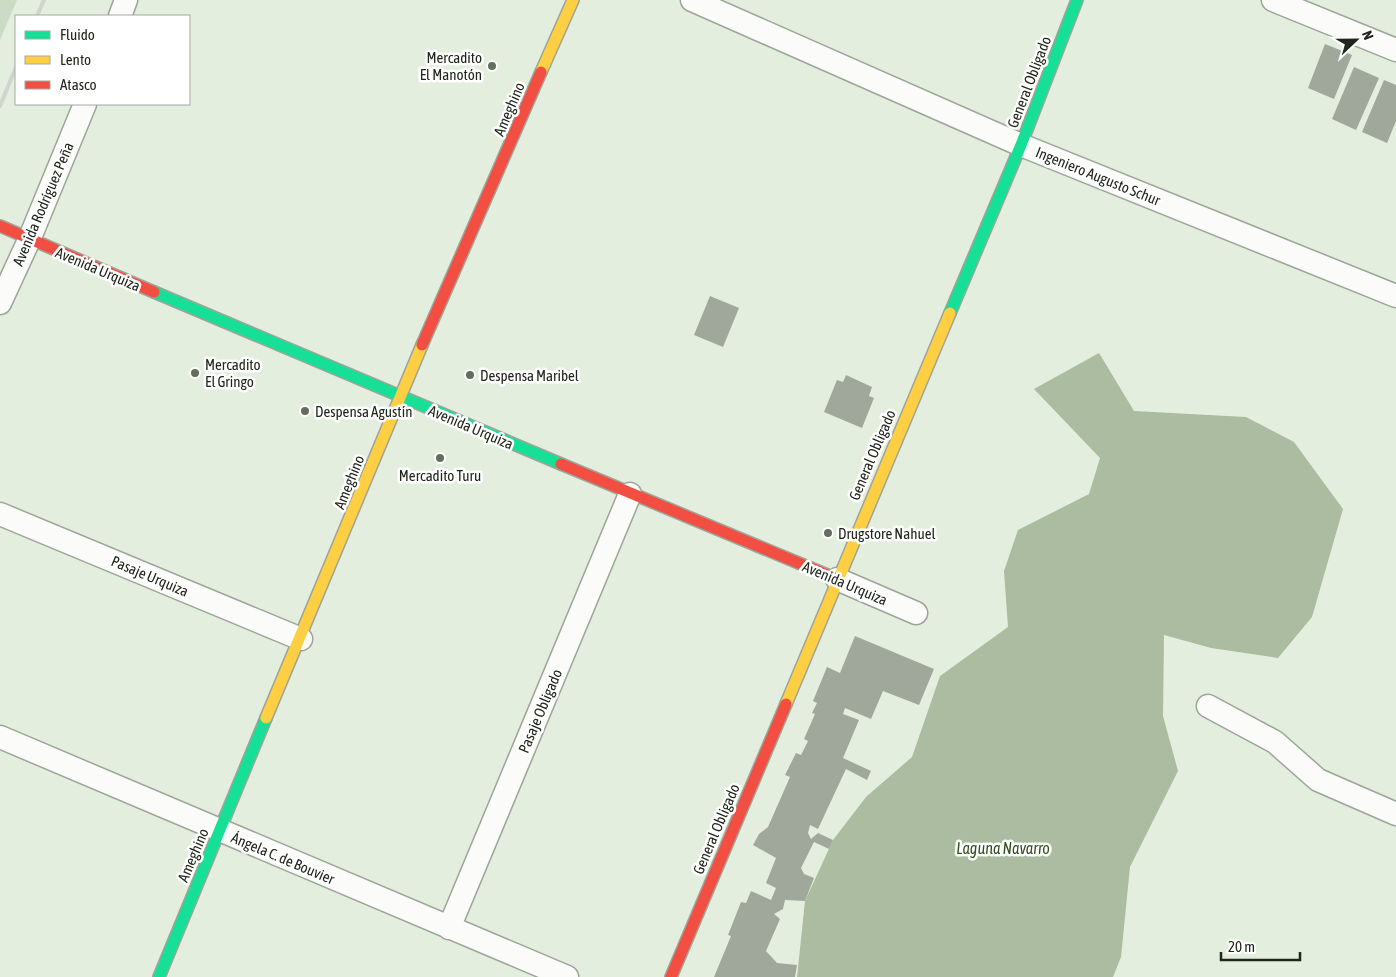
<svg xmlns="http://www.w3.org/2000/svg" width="1396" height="977" font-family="'Asap Condensed',sans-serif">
<rect width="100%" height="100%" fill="#e4eede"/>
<path fill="#ccdbc4" d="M 0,0 L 17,0 L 0,40 Z"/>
<path fill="#abbca0" d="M 1099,353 L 1134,411 L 1246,417 L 1294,442 L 1343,509 L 1312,617 L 1278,658 L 1211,648 L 1164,635 L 1163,716 L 1178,771 L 1130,867 L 1121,957 L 1113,977 L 797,977 L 805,901 L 833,840 L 866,797 L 912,757 L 940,676 L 1008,627 L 1004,571 L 1018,530 L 1089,494 L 1100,458 L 1034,389 Z"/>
<path fill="#9fa89a" d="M 1325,44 L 1352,55 L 1334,99 L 1308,88 Z
M 1354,67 L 1379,78 L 1356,130 L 1332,119 Z
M 1384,80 L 1396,85 L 1396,121 L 1387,143 L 1362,132 Z
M 710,296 L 739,308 L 723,347 L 694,335 Z
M 846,375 L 872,387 L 869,396 L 874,398 L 862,428 L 824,412 L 837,380 L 843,382 Z
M 855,636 L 934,669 L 919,705 L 883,691 L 871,719 L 845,708 L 843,714 L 859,720 L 843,758 L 871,771 L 867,780 L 846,769 L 818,829 L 810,825 L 808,833 L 811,839 L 818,833 L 833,840 L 829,849 L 814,842 L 801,868 L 804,874 L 814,878 L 805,901 L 785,900 L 783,909 L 774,914 L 780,919 L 766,951 L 777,963 L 797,965 L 795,977 L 714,977 L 731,936 L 728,935 L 741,902 L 746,903 L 751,891 L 771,900 L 776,888 L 766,883 L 776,858 L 753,845 L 759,834 L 768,827 L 790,777 L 785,775 L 796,753 L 801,755 L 808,741 L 804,739 L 815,714 L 812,713 L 817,703 L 813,701 L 827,667 L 840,673 Z"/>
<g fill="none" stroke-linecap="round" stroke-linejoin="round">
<defs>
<path id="street" d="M 692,0 L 1021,145 L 1396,296
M 1273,0 L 1396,50
M 120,16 L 126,0
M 0,303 L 29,240 L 85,104
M 0,514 L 301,639
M 837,579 L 916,613
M 1208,706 L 1275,742 L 1318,780 L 1396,814
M 0,737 L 567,977
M 449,928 L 630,494"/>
<path id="fast" d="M 154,292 L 561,464
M 950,313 L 1021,145 L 1077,0
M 159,977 L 266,718"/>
<path id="slow" d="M 541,72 L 573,0
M 786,704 L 950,313
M 266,718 L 422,345"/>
<path id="jam" d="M 0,226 L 154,292
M 422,345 L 541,72
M 561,464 L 837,579
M 671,977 L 786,704"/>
</defs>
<use href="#street" stroke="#9da499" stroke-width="25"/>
<use href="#fast" stroke="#9da499" stroke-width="14"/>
<use href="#slow" stroke="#9da499" stroke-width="14"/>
<use href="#jam" stroke="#9da499" stroke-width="14"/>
<use href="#street" stroke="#fbfcfa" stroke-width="22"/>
<use href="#fast" stroke="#16e098" stroke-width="11"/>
<use href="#slow" stroke="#ffcf43" stroke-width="11"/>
<use href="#jam" stroke="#f24e42" stroke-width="11"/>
<path stroke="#d0d4cf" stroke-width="4" d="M 37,16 L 44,0
M 0,106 L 16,67"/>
</g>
<g fill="#656c60" stroke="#fff" stroke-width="2">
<circle cx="492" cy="66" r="5"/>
<circle cx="195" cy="373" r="5"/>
<circle cx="470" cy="375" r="5"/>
<circle cx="305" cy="411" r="5"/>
<circle cx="440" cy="458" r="5"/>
<circle cx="828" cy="533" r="5"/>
</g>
<g text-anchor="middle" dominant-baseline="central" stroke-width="5" stroke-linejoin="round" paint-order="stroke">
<g font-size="15" fill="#20261c" stroke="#fff" text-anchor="start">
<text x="482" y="57" text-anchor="end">Mercadito<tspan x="482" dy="17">El Manotón</tspan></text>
<text x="205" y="364">Mercadito<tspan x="205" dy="17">El Gringo</tspan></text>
<text x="480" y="375">Despensa Maribel</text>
<text x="315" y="411">Despensa Agustín</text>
<text x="440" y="475" text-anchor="middle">Mercadito Turu</text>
<text x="838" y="533">Drugstore Nahuel</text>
</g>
<g font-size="15" fill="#20261c" stroke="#fff">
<text transform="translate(1029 82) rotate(-69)">General Obligado</text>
<text transform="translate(509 109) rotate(-67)">Ameghino</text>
<text transform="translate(1098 176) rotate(22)">Ingeniero Augusto Schur</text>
<text transform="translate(43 204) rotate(-67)">Avenida Rodríguez Peña</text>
<text transform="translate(98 269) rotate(23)">Avenida Urquiza</text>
<text transform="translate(471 427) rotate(23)">Avenida Urquiza</text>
<text transform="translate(872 455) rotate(-67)">General Obligado</text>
<text transform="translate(349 482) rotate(-68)">Ameghino</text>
<text transform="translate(150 576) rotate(23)">Pasaje Urquiza</text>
<text transform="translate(845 583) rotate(23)">Avenida Urquiza</text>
<text transform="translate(540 711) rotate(-67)">Pasaje Obligado</text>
<text transform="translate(716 829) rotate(-67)">General Obligado</text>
<text transform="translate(193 855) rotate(-67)">Ameghino</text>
<text transform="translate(283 858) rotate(23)">Ángela C. de Bouvier</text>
</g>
<g font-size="16" font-style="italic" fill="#334e1d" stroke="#fff">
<text x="1003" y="848">Laguna Navarro</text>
</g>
</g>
<rect x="15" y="15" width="175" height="90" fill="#ffffff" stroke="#a6a8a4"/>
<rect x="25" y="31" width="25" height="8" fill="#16e098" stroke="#a6a8a4"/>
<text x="60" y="40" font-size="15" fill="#20261c">Fluido</text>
<rect x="25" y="56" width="25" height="8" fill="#ffcf43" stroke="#a6a8a4"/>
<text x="60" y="65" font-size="15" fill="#20261c">Lento</text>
<rect x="25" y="81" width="25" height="8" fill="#f24e42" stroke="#a6a8a4"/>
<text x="60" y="90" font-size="15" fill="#20261c">Atasco</text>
<g transform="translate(1356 40) rotate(68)" stroke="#ffffff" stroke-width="4" paint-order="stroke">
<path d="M0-4L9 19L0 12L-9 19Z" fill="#20261c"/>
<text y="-8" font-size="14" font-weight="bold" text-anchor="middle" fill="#20261c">N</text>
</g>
<path d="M1221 952v8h79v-8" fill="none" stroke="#20261c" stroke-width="2.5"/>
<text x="1228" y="952" font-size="15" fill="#20261c" stroke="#ffffff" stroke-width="4" paint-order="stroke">20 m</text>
</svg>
